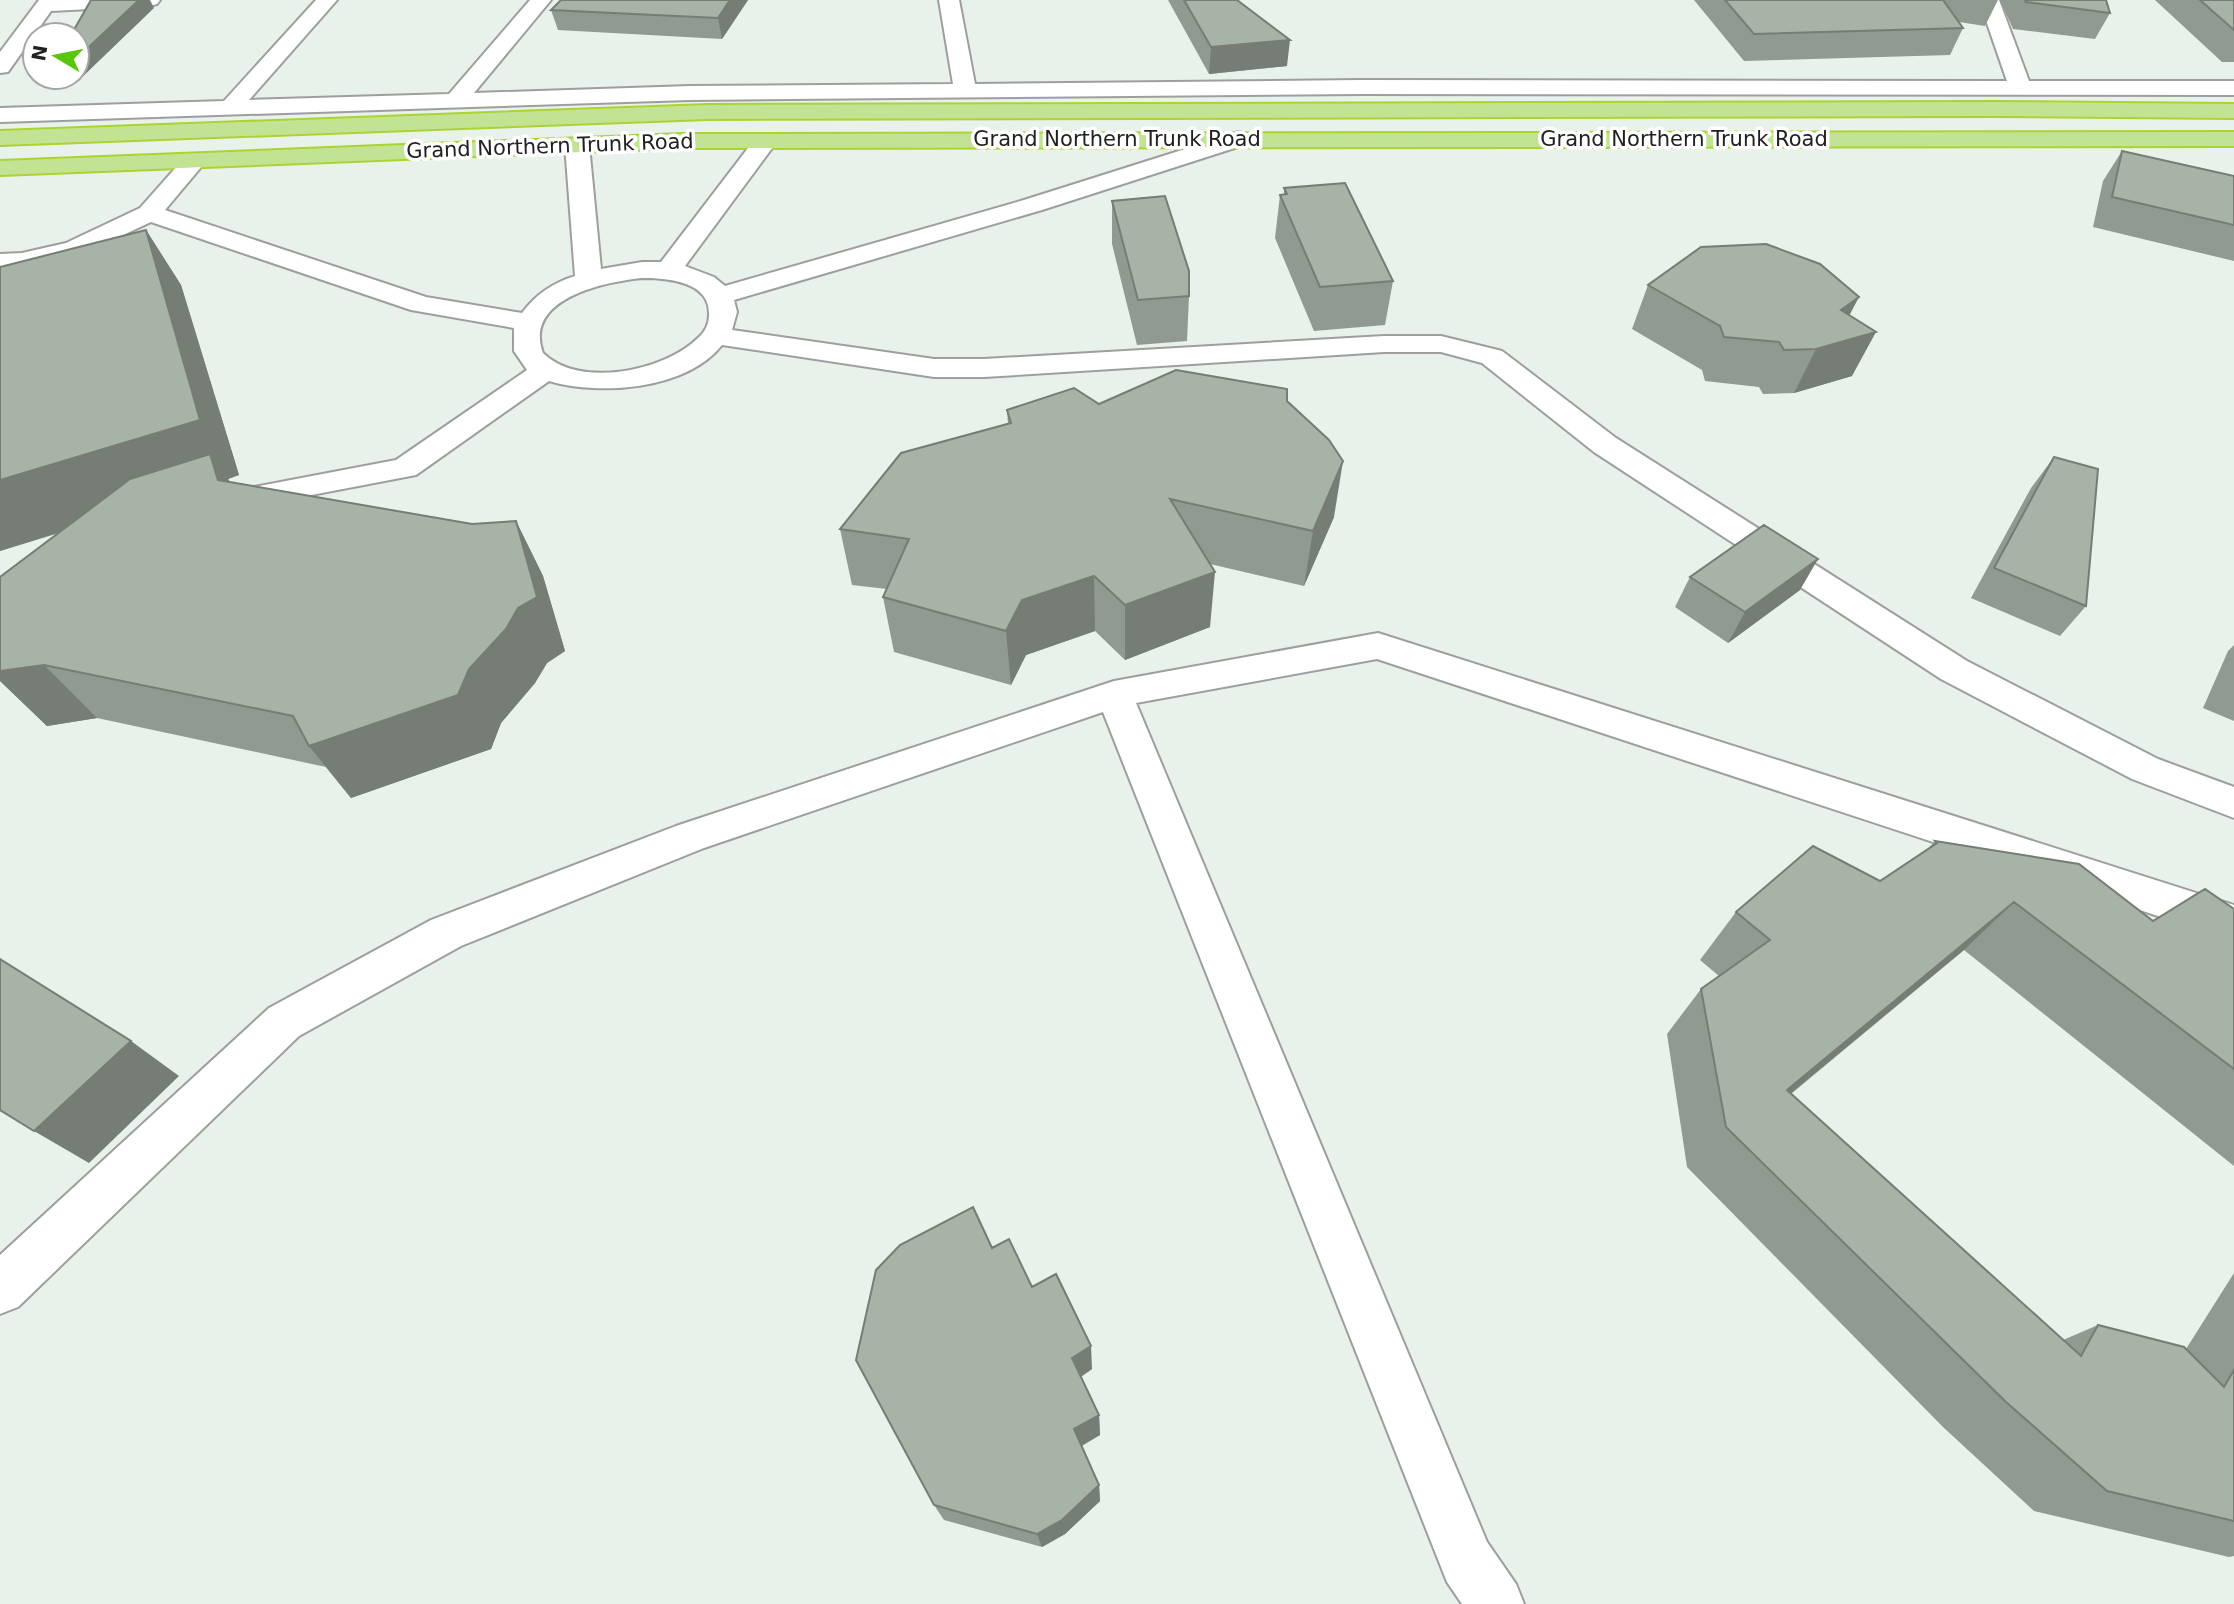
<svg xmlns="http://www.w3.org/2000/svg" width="2234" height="1604" font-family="'DejaVu Sans',sans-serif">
<rect width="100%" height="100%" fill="#e8f1ea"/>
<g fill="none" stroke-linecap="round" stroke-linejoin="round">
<defs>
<path id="minor" d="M 39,0 L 160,0 L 157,4 L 150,6 L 51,11 L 8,72 L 0,73 L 0,52 Z
M 316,0 L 337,0 L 249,100 L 449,94 L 530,0 L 551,0 L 474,93 L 690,86 L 953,84 L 939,0 L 959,0 L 975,84 L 1361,80 L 2007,81 L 1979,0 L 1999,0 L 2029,81 L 2234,81 L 2234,95 L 1361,94 L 690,100 L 0,122 L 0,108 L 224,101 Z
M 1239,132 L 1247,134 L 1251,139 L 1247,144 L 1042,210 L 734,300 L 737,312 L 732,330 L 934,359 L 984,359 L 1384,336 L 1441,336 L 1502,351 L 1616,438 L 1967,661 L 2158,759 L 2234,787 L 2234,818 L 2132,779 L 1941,679 L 1594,452 L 1482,363 L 1441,352 L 1384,352 L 984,377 L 934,377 L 722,345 C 686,390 600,396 549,381 L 416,475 L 228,511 L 217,508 L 212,501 L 217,494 L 396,460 L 527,370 L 514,351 L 514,328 L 411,310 L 151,222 C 100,246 57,267 0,270 L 0,254 L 22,253 L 66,243 L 140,208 L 187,155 L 203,155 L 207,160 L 165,210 L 426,297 L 522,313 C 536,294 553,283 575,276 L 565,145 L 569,140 L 585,140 L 589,145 L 601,269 L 642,262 L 661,262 L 758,135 L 774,135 L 778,140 L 685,266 L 714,277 L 725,286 L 1024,200 ZM 642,278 C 666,278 711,281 709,315 C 709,324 705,332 698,338 C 665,371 579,389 543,353 C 523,298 605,282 642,278 Z
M 1378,633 L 2234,905 L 2234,941 L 1377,659 L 1136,703 L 1487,1542 L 1516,1584 L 1524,1604 L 1462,1604 L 1447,1582 L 1103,712 L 704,848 L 461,946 L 299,1036 L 18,1307 L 0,1314 L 0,1255 L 269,1008 L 431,920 L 676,826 L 1114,681 Z"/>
<path id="highway" d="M 1994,102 L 2234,104 L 2234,118 L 1994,116 L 708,119 L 0,145 L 0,131 L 708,105 Z
M 2234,132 L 2234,146 L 683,148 L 0,175 L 0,161 L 683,134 Z"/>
</defs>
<use href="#minor" stroke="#9e9e9e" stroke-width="4"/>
<use href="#highway" stroke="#abd331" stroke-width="4"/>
<use href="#minor" fill="#fff" fill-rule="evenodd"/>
<use href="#highway" fill="#c3e394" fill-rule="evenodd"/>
</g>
<path fill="#909a90" d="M 748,0 L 722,39 L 558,30 L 551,10 Z
M 1168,0 L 1237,0 L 1287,66 L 1209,74 Z
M 1694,0 L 1998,0 L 1985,26 L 1959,22 L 1963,28 L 1950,55 L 1744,61 Z
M 2000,0 L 2106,0 L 2110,13 L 2095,39 L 2013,29 Z
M 2155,0 L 2234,0 L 2234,62 L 2222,62 Z
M 2122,151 L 2234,176 L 2234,261 L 2093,227 L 2103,181 Z
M 1284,188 L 1393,281 L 1385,325 L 1314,331 L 1275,238 L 1280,195 L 1284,195 Z
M 1112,201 L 1189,296 L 1187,341 L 1137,345 L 1112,244 Z
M 146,230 L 181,285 L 239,475 L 228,479 L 230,483 L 472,524 L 516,521 L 543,576 L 565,651 L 547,663 L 535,683 L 501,723 L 491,749 L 351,798 L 326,767 L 97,718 L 47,726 L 0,681 L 0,577 L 59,533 L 0,551 L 0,267 Z
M 1648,285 L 1849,315 L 1852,376 L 1794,393 L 1763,394 L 1759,387 L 1705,381 L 1702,370 L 1632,329 Z
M 1287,401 L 1334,517 L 1304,586 L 1210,564 L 1210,627 L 1125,660 L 1095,631 L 1026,655 L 1011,685 L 894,652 L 883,597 L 887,589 L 852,585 L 840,529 L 1008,424 L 1007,410 L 1099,404 Z
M 2054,457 L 2086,606 L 2060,636 L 1971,598 L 2031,488 Z
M 1690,577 L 1800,590 L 1728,643 L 1675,607 Z
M 2234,645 L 2234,721 L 2203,708 L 2228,651 Z
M 1935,841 L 2153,921 L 2234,909 L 2234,1166 L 1964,950 L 1791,1094 L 2063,1340 L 2098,1325 L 2186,1349 L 2234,1273 L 2234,1556 L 2229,1557 L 2034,1511 L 1943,1427 L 1687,1167 L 1667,1034 L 1701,989 L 1719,976 L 1700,960 L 1736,912 L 1880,881 L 1926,851 Z
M 1032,1287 L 1092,1369 L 1081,1377 L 1099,1415 L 1100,1435 L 1082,1446 L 1099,1485 L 1100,1501 L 1065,1534 L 1042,1547 L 944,1520 L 934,1505 Z"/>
<path fill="#757d75" d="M 139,0 L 150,0 L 154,8 L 76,83 L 72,77 L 77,77 L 77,58 Z
M 730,0 L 748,0 L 722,39 L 718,18 Z
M 1290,40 L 1287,66 L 1209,74 L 1211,47 Z
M 146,230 L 181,285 L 239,475 L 228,479 L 249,509 L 219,482 L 0,551 L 0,480 Z
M 1859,297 L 1836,341 L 1876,332 L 1852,376 L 1794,393 L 1816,349 L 1841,310 Z
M 1343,461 L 1334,517 L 1304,586 L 1313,531 Z
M 516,521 L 543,576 L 565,651 L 547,663 L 535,683 L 501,723 L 491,749 L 351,798 L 309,746 Z
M 1818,559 L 1800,590 L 1728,643 L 1745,612 Z
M 1215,572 L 1210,627 L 1125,660 L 1125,605 Z
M 1094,576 L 1095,631 L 1026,655 L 1011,685 L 1006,631 L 1022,600 Z
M 44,665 L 97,718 L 47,726 L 0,681 L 0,671 Z
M 2014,902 L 1964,950 L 1745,1131 L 1787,1090 Z
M 131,1041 L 179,1076 L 89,1163 L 34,1131 Z
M 1091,1346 L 1092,1369 L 1074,1381 L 1072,1358 Z
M 1099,1415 L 1100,1435 L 1077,1448 L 1074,1429 Z
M 1099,1485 L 1100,1501 L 1065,1534 L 1042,1547 L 1037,1534 Z"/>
<path fill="#a7b3a7" stroke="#757d75" stroke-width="2" d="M 91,0 L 139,0 L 77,58 L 77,35 L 71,35 Z
M 561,0 L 730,0 L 718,18 L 551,10 Z
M 1184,0 L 1237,0 L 1290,40 L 1211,47 Z
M 1725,0 L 1943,0 L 1963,28 L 1754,34 Z
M 2025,0 L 2106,0 L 2110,13 L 2026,2 Z
M 2200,0 L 2234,0 L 2234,30 Z
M 2122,151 L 2234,176 L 2234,225 L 2112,197 Z
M 1345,183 L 1393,281 L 1320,287 L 1280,195 L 1287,194 L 1284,188 Z
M 1165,196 L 1189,271 L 1189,296 L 1138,300 L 1112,201 Z
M 146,230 L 200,420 L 0,480 L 0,267 Z
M 1766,244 L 1820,264 L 1859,297 L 1841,310 L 1876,332 L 1816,349 L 1784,350 L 1779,342 L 1724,337 L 1720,326 L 1648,285 L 1701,247 Z
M 1176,370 L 1287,389 L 1287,401 L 1329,440 L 1343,461 L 1313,531 L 1170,499 L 1215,572 L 1125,605 L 1094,576 L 1022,600 L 1006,631 L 883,597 L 909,539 L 840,529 L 901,453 L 1011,423 L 1007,410 L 1074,388 L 1099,404 Z
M 210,454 L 218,480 L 472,524 L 516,521 L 537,597 L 518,608 L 506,629 L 469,669 L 458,695 L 309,746 L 293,716 L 44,665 L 0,671 L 0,577 L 130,479 Z
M 2054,457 L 2098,469 L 2086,606 L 1994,568 Z
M 1764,525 L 1818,559 L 1745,612 L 1690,577 Z
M 1935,841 L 2079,864 L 2153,921 L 2205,889 L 2234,909 L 2234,1069 L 2014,902 L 1787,1090 L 2081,1356 L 2098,1325 L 2184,1347 L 2224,1387 L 2234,1370 L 2234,1521 L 2107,1491 L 2006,1402 L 1726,1127 L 1701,989 L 1770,940 L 1736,912 L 1813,846 L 1880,881 L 1937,843 Z
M 0,959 L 131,1041 L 34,1131 L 0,1110 Z
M 973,1207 L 992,1248 L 1009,1239 L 1032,1287 L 1056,1274 L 1091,1346 L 1072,1358 L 1099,1415 L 1074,1429 L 1099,1485 L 1062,1520 L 1037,1534 L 934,1505 L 856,1360 L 876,1270 L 900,1245 Z"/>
<g text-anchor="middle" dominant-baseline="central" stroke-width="7" stroke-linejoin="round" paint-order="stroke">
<g font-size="21" fill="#212121" stroke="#fff">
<text x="1117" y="139">Grand Northern Trunk Road</text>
<text x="1684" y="139">Grand Northern Trunk Road</text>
<text transform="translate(550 146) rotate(-2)">Grand Northern Trunk Road</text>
</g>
</g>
<g transform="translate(56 56) rotate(280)"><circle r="33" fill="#ffffff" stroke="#a6a6a6" stroke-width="2"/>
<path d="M0-5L12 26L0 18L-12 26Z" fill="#58c70b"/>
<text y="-10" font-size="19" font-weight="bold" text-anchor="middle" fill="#212121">N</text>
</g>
</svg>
